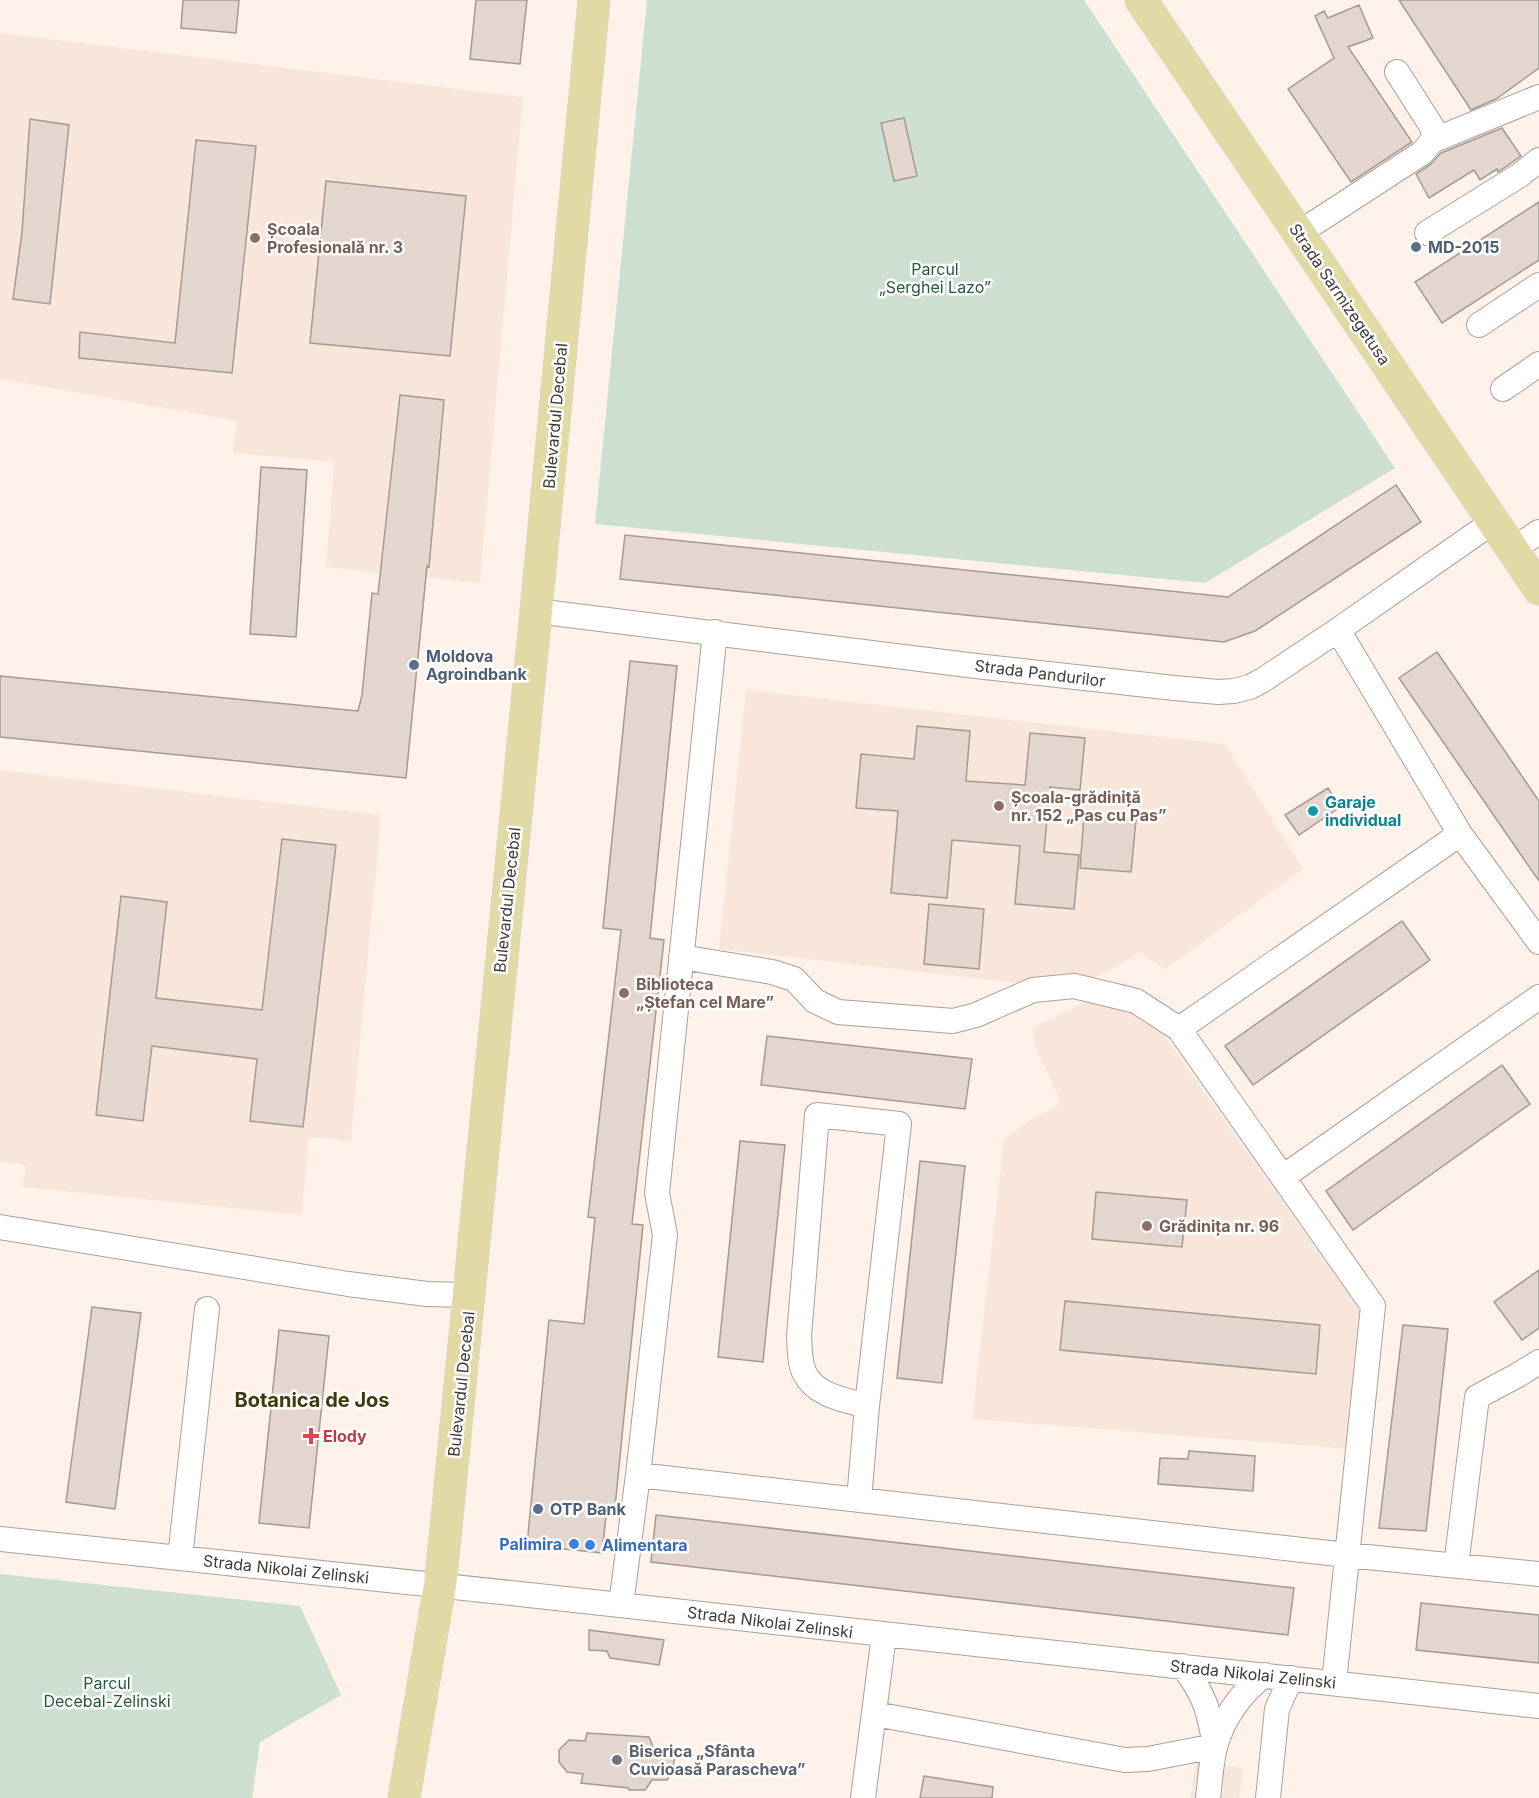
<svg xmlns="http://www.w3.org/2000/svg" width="1539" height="1798" font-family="Inter,sans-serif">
<rect width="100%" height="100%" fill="#fef2ea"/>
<path fill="#f9e6da" d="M 0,33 L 523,97 L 480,583 L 326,567 L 334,462 L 233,453 L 237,421 L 0,379 Z
M 746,690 L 1225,744 L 1303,869 L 1165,969 L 1149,959 L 1143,952 L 1072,989 L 719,949 Z
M 0,770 L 381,815 L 351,1141 L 309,1137 L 302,1215 L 23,1187 L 26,1165 L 0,1162 Z
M 1126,982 L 1361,1312 L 1349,1449 L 972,1419 L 1004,1140 L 1028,1121 L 1056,1107 L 1059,1097 L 1036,1048 L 1032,1028 Z
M 1196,1762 L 1243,1768 L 1239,1798 L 1190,1798 Z"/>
<path fill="#ccdfd1" d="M 647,0 L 1084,0 L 1395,468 L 1205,583 L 595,524 Z
M 0,1574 L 300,1606 L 341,1695 L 260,1742 L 252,1798 L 0,1798 Z"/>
<path fill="#e2d6ce" stroke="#a59a93" stroke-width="1.5" d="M 183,0 L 239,0 L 236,33 L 181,28 Z
M 476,0 L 527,0 L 520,64 L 470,59 Z
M 1399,0 L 1539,0 L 1539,68 L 1496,99 L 1471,110 Z
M 1359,5 L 1373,38 L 1348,47 L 1412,142 L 1351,182 L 1288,89 L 1334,58 L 1315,16 L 1324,11 L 1328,18 Z
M 904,118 L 917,176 L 894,181 L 881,123 Z
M 30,119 L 69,125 L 50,304 L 13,299 L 22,232 Z
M 1502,128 L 1521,156 L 1498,172 L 1497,169 L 1480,180 L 1474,170 L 1429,198 L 1416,174 L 1430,165 L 1441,153 Z
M 196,140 L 256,146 L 232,373 L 79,358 L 80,332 L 175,343 Z
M 326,181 L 466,196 L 450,356 L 310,343 Z
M 1539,202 L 1539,260 L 1442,323 L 1415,282 Z
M 400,395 L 444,400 L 429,567 L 427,566 L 406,778 L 0,737 L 0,676 L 358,711 L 362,695 L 372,593 L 378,594 Z
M 261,467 L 307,470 L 296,637 L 250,634 Z
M 1396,485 L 1421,522 L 1255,631 L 1224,642 L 620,579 L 625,535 L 1228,597 Z
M 1437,652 L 1539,801 L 1539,881 L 1399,678 Z
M 630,661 L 677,666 L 650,938 L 664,940 L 632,1224 L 643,1225 L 615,1507 L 607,1506 L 602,1553 L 527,1545 L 549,1320 L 584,1324 L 595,1218 L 588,1217 L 621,930 L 603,928 Z
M 917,726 L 970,731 L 966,781 L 1025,785 L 1030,733 L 1085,738 L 1080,790 L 1050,787 L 1044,852 L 1079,855 L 1074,909 L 1015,904 L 1020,846 L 952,840 L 947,898 L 891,893 L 898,811 L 856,808 L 861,754 L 914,759 Z
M 1328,788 L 1340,807 L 1299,835 L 1285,815 Z
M 1084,816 L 1136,820 L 1131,872 L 1080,868 Z
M 282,839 L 336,845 L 303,1127 L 250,1121 L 257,1059 L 152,1046 L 143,1121 L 96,1115 L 121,896 L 167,902 L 156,998 L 262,1010 Z
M 929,904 L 984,909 L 979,969 L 924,964 Z
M 1402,921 L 1430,960 L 1253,1085 L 1225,1046 Z
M 767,1036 L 972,1059 L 965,1109 L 761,1085 Z
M 1502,1065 L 1530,1104 L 1353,1230 L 1326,1191 Z
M 740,1141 L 785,1145 L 763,1362 L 718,1357 Z
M 920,1161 L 965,1166 L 942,1383 L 897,1378 Z
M 1096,1192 L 1187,1200 L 1182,1247 L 1092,1239 Z
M 1539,1270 L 1539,1328 L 1522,1340 L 1494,1302 Z
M 1065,1301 L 1320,1325 L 1316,1374 L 1060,1350 Z
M 92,1307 L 141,1313 L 115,1509 L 66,1502 Z
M 1403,1325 L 1448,1329 L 1426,1531 L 1379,1528 Z
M 279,1330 L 329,1336 L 309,1528 L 259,1523 Z
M 1189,1451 L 1255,1456 L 1253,1491 L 1158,1484 L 1160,1458 L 1188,1459 Z
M 656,1515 L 1294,1588 L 1288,1635 L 651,1562 Z
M 1421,1603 L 1539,1615 L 1539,1663 L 1416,1650 Z
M 589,1630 L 664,1640 L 659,1665 L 610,1658 L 607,1651 L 589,1650 Z
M 587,1733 L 649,1737 L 654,1749 L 668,1752 L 674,1759 L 673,1772 L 667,1780 L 652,1780 L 645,1790 L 629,1790 L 628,1788 L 581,1783 L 583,1774 L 567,1772 L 559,1762 L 559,1750 L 569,1740 L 585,1741 Z
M 924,1776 L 993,1787 L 992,1798 L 920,1798 Z"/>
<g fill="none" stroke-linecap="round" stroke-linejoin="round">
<defs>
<path id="minor" d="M 1432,141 L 1539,97
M 1299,233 L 1422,153 L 1432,141 L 1434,130 L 1397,72
M 1427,233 L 1520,175 L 1539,160
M 1479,325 L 1539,285
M 1503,389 L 1539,364
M 1513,549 L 1539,532
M 536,611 L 976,666 L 1174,688 L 1218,692 L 1234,691 L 1250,687 L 1263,680 L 1338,630 L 1494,521
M 1460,834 L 1539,942
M 681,957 L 772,972 L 794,979 L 815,1001 L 838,1012 L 953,1021 L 976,1015 L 1033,990 L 1074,986 L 1136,1001 L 1179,1029
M 1283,1177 L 1539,997
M 0,1227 L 348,1284 L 427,1294 L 469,1295
M 638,1475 L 665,1235 L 657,1193 L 715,632
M 859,1500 L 867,1406 L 899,1124 L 817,1115 L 799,1336 C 800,1348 799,1363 805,1374 C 816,1396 846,1400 867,1406
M 0,1539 L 520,1594 L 1539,1706
M 180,1558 L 207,1309
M 1456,1566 L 1477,1397 L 1518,1375 L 1539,1362
M 621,1605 L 638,1475 L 1347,1555 L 1539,1574
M 1183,1666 C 1205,1696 1209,1710 1215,1746
M 1334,1683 L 1373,1306 L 1179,1029 L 1460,834 L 1338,630
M 875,1714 L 1125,1760 L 1148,1759 L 1215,1746
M 863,1798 L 884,1635
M 1208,1798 C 1210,1781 1211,1763 1215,1747 C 1223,1718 1241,1692 1265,1675
M 1268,1798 L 1277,1709 L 1291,1678"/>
<path id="major" d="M 1141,0 L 1539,589
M 404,1798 L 440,1585 L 445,1538 L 536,611 L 594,0"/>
</defs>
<use href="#minor" stroke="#aba099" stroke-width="26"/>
<use href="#major" stroke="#d5d4d3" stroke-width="33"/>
<use href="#minor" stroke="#fff" stroke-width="24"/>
<use href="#major" stroke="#e2daa4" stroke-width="32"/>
</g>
<g fill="#8d6e63" stroke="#fff" stroke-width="2">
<circle cx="255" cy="238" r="6"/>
<circle cx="999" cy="806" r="6"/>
<circle cx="624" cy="993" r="6"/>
<circle cx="1147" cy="1226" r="6"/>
</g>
<g fill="#5c6f8a" stroke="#fff" stroke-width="2">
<circle cx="1416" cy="247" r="6"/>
<circle cx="414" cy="665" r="6"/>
<circle cx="538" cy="1509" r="6"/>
</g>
<circle fill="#0f9aa8" stroke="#fff" stroke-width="2" cx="1313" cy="811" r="6"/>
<path fill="#e0444e" stroke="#fff" stroke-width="2" d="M308 1427h6v6h6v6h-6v6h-6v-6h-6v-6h6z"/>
<g fill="#3f7fe0" stroke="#fff" stroke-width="2">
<circle cx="574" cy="1544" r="6"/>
<circle cx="590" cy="1545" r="6"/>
</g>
<circle fill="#6b7280" stroke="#fff" stroke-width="2" cx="617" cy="1760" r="6"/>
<g text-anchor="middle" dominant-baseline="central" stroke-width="5" stroke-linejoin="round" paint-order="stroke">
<g font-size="16" font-weight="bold" fill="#785e54" stroke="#fff" text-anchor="start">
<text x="267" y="229">Școala<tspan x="267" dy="18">Profesională nr. 3</tspan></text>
<text x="1011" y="797">Școala-grădiniță<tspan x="1011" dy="18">nr. 152 „Pas cu Pas”</tspan></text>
<text x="636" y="984">Biblioteca<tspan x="636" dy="18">„Ștefan cel Mare”</tspan></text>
<text x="1159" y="1226">Grădinița nr. 96</text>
</g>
<g font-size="16" font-weight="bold" fill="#4e5e75" stroke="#fff" text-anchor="start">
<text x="1428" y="247">MD-2015</text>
<text x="426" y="656">Moldova<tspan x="426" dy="18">Agroindbank</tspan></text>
<text x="550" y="1509">OTP Bank</text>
</g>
<g font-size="16" fill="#26583a" stroke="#fff">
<text x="935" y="269">Parcul<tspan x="935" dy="18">„Serghei Lazo”</tspan></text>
<text x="107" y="1683">Parcul<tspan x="107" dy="18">Decebal-Zelinski</tspan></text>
</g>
<g font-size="16" fill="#3e3a37" stroke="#fff">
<text transform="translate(1340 294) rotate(56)">Strada Sarmizegetusa</text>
<text transform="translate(555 416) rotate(-85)">Bulevardul Decebal</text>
<text transform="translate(1040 673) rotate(7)">Strada Pandurilor</text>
<text transform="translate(507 900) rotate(-84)">Bulevardul Decebal</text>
<text transform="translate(461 1384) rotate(-84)">Bulevardul Decebal</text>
<text transform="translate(286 1569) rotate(6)">Strada Nikolai Zelinski</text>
<text transform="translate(770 1622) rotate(7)">Strada Nikolai Zelinski</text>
<text transform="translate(1253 1674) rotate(6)">Strada Nikolai Zelinski</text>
</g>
<g font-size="16" font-weight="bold" fill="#0d838f" stroke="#fff" text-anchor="start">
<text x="1325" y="802">Garaje<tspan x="1325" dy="18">individual</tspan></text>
</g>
<g font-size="16" font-weight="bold" fill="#be3a42" stroke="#fff" text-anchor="start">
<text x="323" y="1436">Elody</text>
</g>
<g font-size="16" font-weight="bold" fill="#366cbe" stroke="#fff" text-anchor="end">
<text x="562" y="1544">Palimira</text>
<text x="602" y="1545" text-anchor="start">Alimentara</text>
</g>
<g font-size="16" font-weight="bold" fill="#5b616d" stroke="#fff" text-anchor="start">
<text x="629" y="1751">Biserica „Sfânta<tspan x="629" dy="18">Cuvioasă Parascheva”</tspan></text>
</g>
<g font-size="20" font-weight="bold" fill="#40380d" stroke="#fff">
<text x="312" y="1400">Botanica de Jos</text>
</g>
</g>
</svg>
